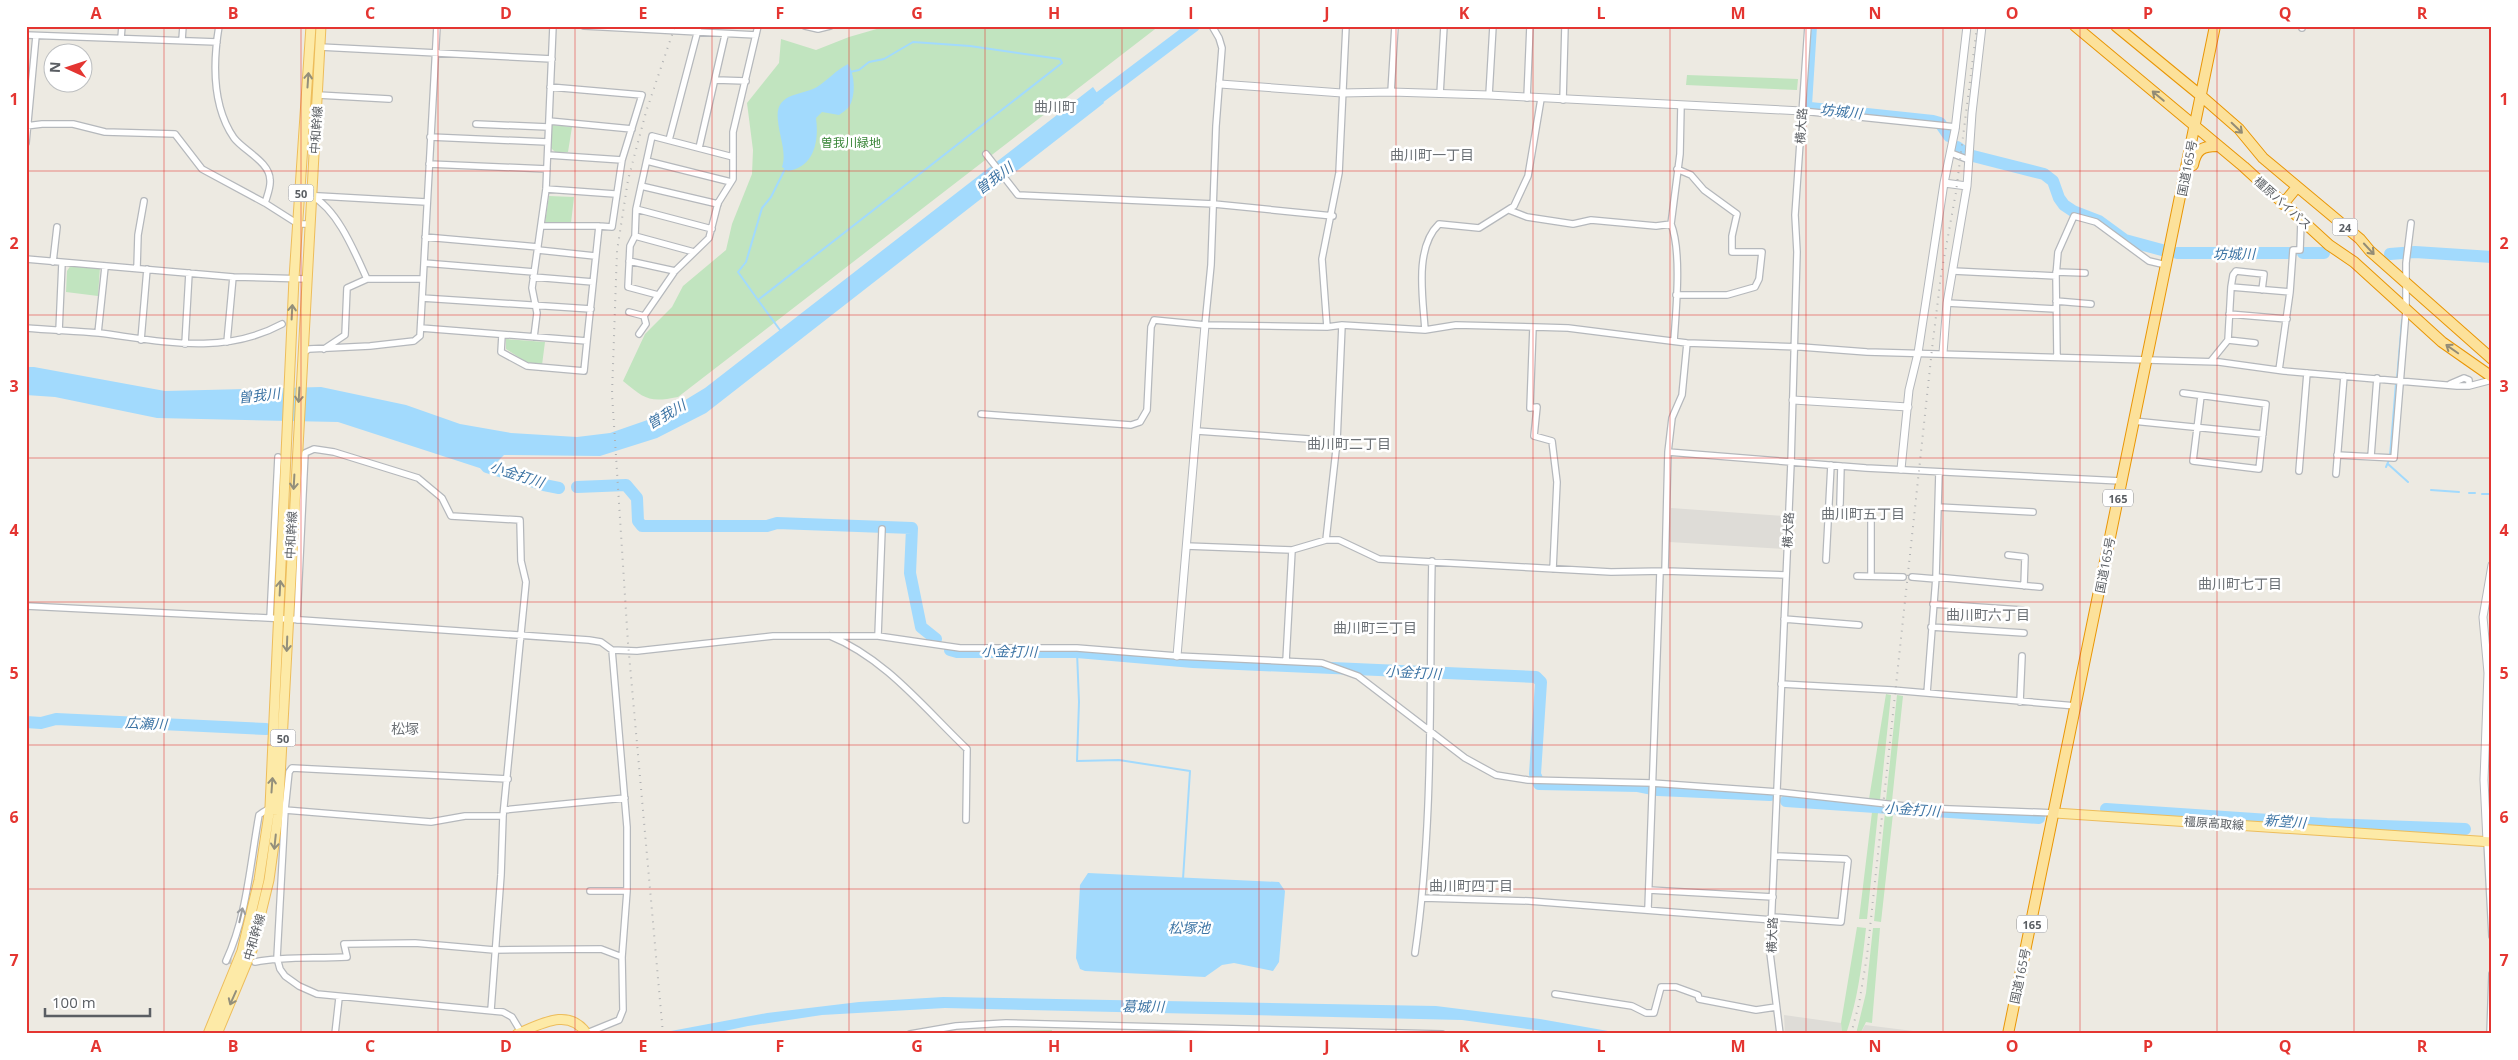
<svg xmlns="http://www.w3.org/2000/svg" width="2518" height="1060" font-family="'Open Sans','Noto Sans JP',sans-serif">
<rect width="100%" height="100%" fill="#edeae2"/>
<path fill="#dedcd7" d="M 1671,508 L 1784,516 L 1783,549 L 1669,542 Z
M 1784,1015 L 1841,1023 L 1842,1034 L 1785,1034 Z
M 1865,1025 L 1937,1034 L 1860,1034 Z"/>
<path fill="#c1e4bf" d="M 887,26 L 1159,26 L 678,397 C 649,403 645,399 623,381 L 645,334 L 672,307 L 683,286 L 726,250 L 732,224 L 752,174 L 753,150 L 747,103 L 779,63 L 781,39 L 816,50 L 849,37 Z
M 1687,75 L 1798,79 L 1797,90 L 1686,85 Z
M 552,125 L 572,127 L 568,152 L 555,152 L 551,148 Z
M 549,196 L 574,197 L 571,223 L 545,223 Z
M 71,265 L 100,267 L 98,296 L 66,292 L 67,271 Z
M 506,339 L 545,342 L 542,365 L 526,362 L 506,349 Z
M 1886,694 L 1891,695 L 1880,800 L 1869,799 Z
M 1897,695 L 1903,696 L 1892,801 L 1886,800 Z
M 1872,812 L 1878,813 L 1867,919 L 1859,919 Z
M 1885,813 L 1893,814 L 1881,922 L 1874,921 Z
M 1857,927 L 1866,928 C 1862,964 1858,999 1846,1034 L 1842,1034 L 1841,1023 Z
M 1873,928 L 1880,928 L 1872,1023 L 1866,1022 L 1860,1034 L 1856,1034 L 1866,993 Z
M 1052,1030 L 1052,1034 L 950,1034 L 960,1032 Z"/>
<path fill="#a2dafd" d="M 848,64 C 855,74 856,96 849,107 C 846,110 842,113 839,115 L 822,112 L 816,118 C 819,140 815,167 788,171 L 782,167 C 787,153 779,135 778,121 C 774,92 801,96 817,87 C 828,80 836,70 848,64 Z
M 1093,87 L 1104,103 L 706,413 L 657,438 L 600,456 L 504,455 L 497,462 L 495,473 L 338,422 L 157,418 L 55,397 L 26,395 L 26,367 L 34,367 L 165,391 L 321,387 L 406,405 L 460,424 L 511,433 L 577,437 L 610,433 L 659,416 L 705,388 Z
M 1088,873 L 1279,882 L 1285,891 L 1279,962 L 1273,971 L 1234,963 L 1222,965 L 1205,977 L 1085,971 L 1080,969 L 1076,958 L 1080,885 Z
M 943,997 L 1436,1006 L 1540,1019 L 1625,1034 L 1564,1034 L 1462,1020 L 945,1008 L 822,1015 L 748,1026 L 710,1034 L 655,1034 L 767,1013 L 859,1002 Z"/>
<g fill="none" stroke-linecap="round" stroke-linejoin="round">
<path stroke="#a2dafd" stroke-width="2" d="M 785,169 L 771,197 L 762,208 L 746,262 L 738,272 L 758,300 L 1062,63 L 1060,59 L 970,46 L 913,42 L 884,59 L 869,62 L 859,70 L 850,72
M 758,300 L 780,330
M 2397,379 L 2402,320
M 2390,456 L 2396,383
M 2388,464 L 2408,482
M 2386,467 L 2389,460
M 2431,490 L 2459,492
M 2469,493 L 2475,493
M 2482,494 L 2490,494
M 1077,652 L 1079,702 L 1077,761 L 1119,760 L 1190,771 L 1183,879"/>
<path stroke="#a2dafd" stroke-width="12" d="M 1811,26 L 1806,105 L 1810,108 L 1933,121 L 1940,123 L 1949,136
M 1087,107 L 1194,26
M 1957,147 L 1964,152
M 1973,156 L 2044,174 L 2053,181 L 2059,198 L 2064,205 L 2073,211 L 2099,221 L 2125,240 L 2162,250
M 2177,253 L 2291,253
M 2303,253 L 2324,253
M 2390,254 L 2415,252 L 2492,257
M 483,462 L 487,467 L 544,485 L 559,488
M 577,487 L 626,485 L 637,498 L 638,521 L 642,526 L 767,526 L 777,523 L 912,528 L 910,573 L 921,627 L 936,639
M 950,650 L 957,652 L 1077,652 L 1193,662 L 1536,677 L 1541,682 L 1535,774 L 1539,784 L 1638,786 L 1658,790 L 1770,795
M 26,722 L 41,723 L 56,719 L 266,729
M 1786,801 L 2039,818
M 2106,809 L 2327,824 L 2465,829"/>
<path stroke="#c8c7c2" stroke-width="5.5" stroke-dasharray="5.5 3" stroke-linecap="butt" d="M 226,961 L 255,962"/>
<defs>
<path id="minor" d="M 219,26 C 213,62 212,106 234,138 C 244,151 270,162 270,180 C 271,187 267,196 265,203
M 584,26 L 756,35
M 805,26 L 818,29 L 830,26
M 2302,28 L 2302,26
M 26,35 L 217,42
M 121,38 L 122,26
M 182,40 L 183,26
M 320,47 L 552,59
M 716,80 L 746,81
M 1391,92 L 1395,26
M 1440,94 L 1444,26
M 318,95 L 389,99
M 1489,95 L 1493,26
M 1527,98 L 1530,26
M 1563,100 L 1565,26
M 1802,111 L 1956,127
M 549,121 L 632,129
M 476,124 L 548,127
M 26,126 L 42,124 L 73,124 L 105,132 L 175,134 L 202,169 L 265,203 L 298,224 L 310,224
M 430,137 L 548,142
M 669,140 L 699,26
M 26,143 L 36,36
M 699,148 L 725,35
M 1951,153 L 1969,160
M 986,154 L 1018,195 L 1214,204 L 1333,216
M 548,155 L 622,160 L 642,95 L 550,87
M 647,161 L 731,182
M 429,164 L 547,169
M 641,186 L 718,204
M 546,189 L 615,194
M 301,195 L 426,202
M 312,196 C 338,210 355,253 367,279 L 423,279
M 636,209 L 712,229
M 1509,210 L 1527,217 L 1573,224 L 1591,220 L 1656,226 L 1671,224
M 599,226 L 612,227 L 622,160
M 635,236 L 694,252
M 425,237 L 538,247
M 538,250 L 595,256
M 26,259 L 233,277 L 307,279
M 629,261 L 675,271
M 53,262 L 57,227
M 424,263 L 534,272
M 137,268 L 138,235 L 144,201
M 1953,271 L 2056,276
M 2056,272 L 2085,273
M 533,277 L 593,282
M 2231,287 L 2233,275 L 2236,271 L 2264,274 L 2262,290
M 658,295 L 628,287 L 630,246 L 635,236 L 636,209 L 652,136 L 733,157
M 1676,295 L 1727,295 L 1755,287 L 1759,279 L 1762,252 L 1732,252 L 1732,236 L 1737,214 L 1704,190 L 1691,175 L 1677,169
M 422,298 L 591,309
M 2056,301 L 2091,304
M 1947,303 L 2056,309
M 629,312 L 644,316 L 646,324 L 639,334
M 2229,314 L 2287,319
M 644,316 L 675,271 L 709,238 L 718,203 L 733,179 L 733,132 L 758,26
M 1205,325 L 1211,265 L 1216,126 L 1222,48 L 1219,38 L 1212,26
M 1327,327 L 1322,259 L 1339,173 L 1346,26
M 1533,327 L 1530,408 L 1537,407 L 1534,436 L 1552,441 L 1557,482 L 1553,569
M 26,328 C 50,330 75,331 99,333 C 161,341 223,356 282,324
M 421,328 L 587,341 L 599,226 L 541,226
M 1425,330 C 1423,298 1414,248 1439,224 L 1479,228 L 1514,206 L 1528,176 L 1541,99
M 59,331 L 62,263
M 98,333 L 105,267
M 502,335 L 501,352 L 527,366 L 584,371 L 587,341
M 534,337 L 537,313 L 532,288 L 546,189 L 553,26
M 141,340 L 147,269
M 2228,340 L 2231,287 L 2290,292
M 1674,341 C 1676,311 1682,251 1671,224 L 1680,154 L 1681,105
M 227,342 L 233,277
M 185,344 L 189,273
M 324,349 L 345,335 L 347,288 L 367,279
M 303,353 L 309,349 L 370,346 L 414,341 L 420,336 L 437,26
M 2057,356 L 2056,276 L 2058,252 L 2074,216 L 2096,222 L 2149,261 L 2166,265
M 2211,361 L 2228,340 L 2255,343
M 2279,370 L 2290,292 L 2293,250 L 2300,250 L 2301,221
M 2450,384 L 2464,378 L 2469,380 L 2469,386
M 2183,393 L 2266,404 L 2259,469 L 2193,461 L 2201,396
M 981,414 L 1131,425 L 1140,422 L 1147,410 L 1151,327 L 1154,320 L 1205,325 L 1327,327 L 1342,325 L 1425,330 L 1456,325 L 1535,327 L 1568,328 L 1687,343 L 1801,347 L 1867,352 L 2219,362 L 2284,371 L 2457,386 L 2469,386 L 2492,380
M 2133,421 L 2263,434
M 1197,431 L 1337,441
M 1668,452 L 1866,468 L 2121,481
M 2337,455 L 2394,458 L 2406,311 L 2406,263 L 2411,223
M 2371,456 L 2377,378
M 2299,471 L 2307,373
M 2336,474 L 2344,376
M 1840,504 L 1841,466
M 1938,507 L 2033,512
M 1326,540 L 1337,441 L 1342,325
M 1186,546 L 1292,550 L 1326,540 L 1339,540 L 1379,559 L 1611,572 L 1665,571 L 1786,575
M 2008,555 L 2025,557 L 2024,586
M 1826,560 L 1831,465
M 1665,571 L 1668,452 L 1672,418 L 1682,395 L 1687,343
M 1857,576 L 1903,577
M 1871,576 L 1871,522
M 1912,577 L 1936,579
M 1936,577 L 2040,587
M 1933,604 L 2022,610
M 26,606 L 287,619 L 589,640 L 601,642 L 612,650 L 637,651 L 773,636 L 878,636 L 960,648 L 1077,648 L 1177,656 L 1322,663 L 1358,676 L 1465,758 L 1496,775 L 1528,780 L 1652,783 L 1778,792 L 1924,808 L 2055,813
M 270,618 L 278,457
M 1784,619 L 1859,625
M 297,620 L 305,453 L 314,449 L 334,452 L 418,478 L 442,498 L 451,516 L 520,520 L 521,561 L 526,582 L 503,816 L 501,875 L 491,1010
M 1931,627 L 2024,633
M 830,636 C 885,658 925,709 967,749 L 966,820
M 878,636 L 882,529
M 1286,661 L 1292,550
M 1781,684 L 1892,690 L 2076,706
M 1927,693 L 1936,577 L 1939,472
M 2020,702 L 2022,656
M 504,810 L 625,798
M 503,816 L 465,816 L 431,822 L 285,810 L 289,772 L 292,768 L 508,779
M 2487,841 L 2492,936
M 1649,890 L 1773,897
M 590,891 L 627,891
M 1423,898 L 1529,901 L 1773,920
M 1648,909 L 1660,572
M 1773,917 L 1841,922 L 1848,861 L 1846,859 L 1775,856
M 1415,953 C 1434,823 1429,692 1432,561
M 226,961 C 247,916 250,864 259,815 C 269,808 273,805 285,810 L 277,958 L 280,969 L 285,976 L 299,986 L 317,994 L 503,1012 L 512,1017 L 521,1032
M 255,962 C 285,956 316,959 347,957 L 344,944 L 415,943 L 494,950 L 601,949 L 622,957
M 1555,994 L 1632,1006 L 1646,1013 L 1654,1013 L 1661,987 L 1676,987 L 1698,995 L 1699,999 L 1756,1010 L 1776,1007
M 587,1033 L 619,1020 L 623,1010 L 622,957 L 627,891 L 627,827 L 612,650
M 335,1034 L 339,998
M 910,1034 L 956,1026 L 1006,1023 L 1442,1034
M 1780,1034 L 1770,953 L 1791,463 L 1797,252 L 1795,215 L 1808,26
M 2490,1034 L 2492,974"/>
<path id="tertiary" d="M 1220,84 L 1342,93 L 1391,92 L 1489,95 L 1802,111
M 1944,183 L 1967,186
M 1943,353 L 1947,303 L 1967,186 L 1972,113 L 1982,26
M 1793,400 L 1908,407
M 1901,469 L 1909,390 L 1918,353 L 1944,183 L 1955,130 L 1967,26
M 1177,656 L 1205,325
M 2487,841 L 2484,780 L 2488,673 L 2483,617 L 2492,565"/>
<path id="primary" d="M 2055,813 L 2492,842
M 208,1034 L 242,951 L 259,880 L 270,807 L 294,278 L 311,26
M 217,1034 L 252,950 L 269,880 L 278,815 L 321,26
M 517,1034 C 541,1024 569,1007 587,1034"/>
<path id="trunk" d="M 2075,26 L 2244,167 L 2329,245 L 2354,262 L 2442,342 L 2492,377
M 2116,26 L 2200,95 L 2239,129 L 2263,158 L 2360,239 L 2370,251 L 2492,359
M 2193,165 C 2196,150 2202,146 2217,146
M 2283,204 L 2297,187
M 2008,1034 L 2215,26"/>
</defs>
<use href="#minor" stroke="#b5b8bc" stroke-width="8"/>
<use href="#tertiary" stroke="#b5b8bc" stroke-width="9"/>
<use href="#primary" stroke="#edbd5b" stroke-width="11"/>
<use href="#trunk" stroke="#e99606" stroke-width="12"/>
<use href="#minor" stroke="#fff" stroke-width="5.5"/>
<use href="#tertiary" stroke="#fff" stroke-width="7"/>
<use href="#primary" stroke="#fdeaa7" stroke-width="9"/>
<use href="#trunk" stroke="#fce19a" stroke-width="10"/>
<path stroke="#b1b2b3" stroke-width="2" stroke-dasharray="1 6" stroke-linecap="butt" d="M 663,1034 L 628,643 L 612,394 L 617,251 L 628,180 L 646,112 L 675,26
M 1851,1034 L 1859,1004 L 1867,956 L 1932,349 L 1941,275 L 1956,192 L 1977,26"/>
</g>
<defs><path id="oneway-shaft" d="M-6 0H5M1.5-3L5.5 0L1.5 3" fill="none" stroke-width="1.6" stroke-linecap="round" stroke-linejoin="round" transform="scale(1.25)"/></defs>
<g stroke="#938f7b">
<use href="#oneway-shaft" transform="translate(308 80) rotate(-86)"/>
<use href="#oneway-shaft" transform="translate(292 312) rotate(-87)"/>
<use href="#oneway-shaft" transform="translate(299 395) rotate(93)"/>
<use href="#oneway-shaft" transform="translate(294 482) rotate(93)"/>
<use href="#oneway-shaft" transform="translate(280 588) rotate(-87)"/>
<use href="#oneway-shaft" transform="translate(287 644) rotate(92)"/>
<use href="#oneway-shaft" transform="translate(272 785) rotate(-86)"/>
<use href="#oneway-shaft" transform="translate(275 842) rotate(96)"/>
<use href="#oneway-shaft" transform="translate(233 998) rotate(114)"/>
</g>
<g stroke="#938c76">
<use href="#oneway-shaft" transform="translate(2158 96) rotate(-140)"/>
<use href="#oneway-shaft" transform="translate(2237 128) rotate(44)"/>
<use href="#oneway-shaft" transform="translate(2369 249) rotate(47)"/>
<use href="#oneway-shaft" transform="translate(2452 349) rotate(-145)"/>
</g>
<use stroke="#9c9ea1" href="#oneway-shaft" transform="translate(241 915) rotate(-77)"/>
<path fill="none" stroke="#e43531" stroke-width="1" stroke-opacity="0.55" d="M 164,26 L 164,1034M 301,26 L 301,1034M 438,26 L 438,1034M 575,26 L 575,1034M 712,26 L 712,1034M 849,26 L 849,1034M 985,26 L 985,1034M 1122,26 L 1122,1034M 1259,26 L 1259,1034M 1396,26 L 1396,1034M 1533,26 L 1533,1034M 1670,26 L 1670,1034M 1806,26 L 1806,1034M 1943,26 L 1943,1034M 2080,26 L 2080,1034M 2217,26 L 2217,1034M 2354,26 L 2354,1034M 26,171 L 2492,171M 26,315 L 2492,315M 26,458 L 2492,458M 26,602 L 2492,602M 26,745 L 2492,745M 26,889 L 2492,889"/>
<g text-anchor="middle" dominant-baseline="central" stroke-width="5" stroke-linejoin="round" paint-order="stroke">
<g fill="#fff" stroke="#8c8e92" stroke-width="1">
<rect x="288.5" y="184.5" width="25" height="17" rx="4"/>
<rect x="2332.5" y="218.5" width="25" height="17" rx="4"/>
<rect x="2103" y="489.5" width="30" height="17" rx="4"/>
<rect x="270.5" y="729.5" width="25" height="17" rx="4"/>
<rect x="2017" y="915.5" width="30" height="17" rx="4"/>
</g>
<g font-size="11" font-weight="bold" fill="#5a5e63">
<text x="301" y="193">50</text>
<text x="2345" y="227">24</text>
<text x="2118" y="498">165</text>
<text x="283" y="738">50</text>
<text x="2032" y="924">165</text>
</g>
<g font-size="12" fill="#5a5e63" stroke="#fff">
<text transform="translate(1801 126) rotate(-86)">横大路</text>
<text transform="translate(316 130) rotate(-86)">中和幹線</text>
<text transform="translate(2187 168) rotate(-79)">国道165号</text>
<text transform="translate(2283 203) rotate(42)">橿原バイパス</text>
<text transform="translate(1788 530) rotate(-87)">横大路</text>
<text transform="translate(291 535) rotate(-87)">中和幹線</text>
<text transform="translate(2105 565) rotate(-79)">国道165号</text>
<text transform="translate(2214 823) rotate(4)">橿原高取線</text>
<text transform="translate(1772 935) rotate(-88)">横大路</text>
<text transform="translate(254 937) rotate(-74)">中和幹線</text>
<text transform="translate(2020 976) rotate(-78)">国道165号</text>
</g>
<g font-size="12" fill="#388537" stroke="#fff">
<text x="851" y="142">曽我川緑地</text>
</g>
<g font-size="14" fill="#6b7075" stroke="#fff">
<text x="1055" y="106">曲川町</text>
<text x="1432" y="154">曲川町一丁目</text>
<text x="1349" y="443">曲川町二丁目</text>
<text x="1863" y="513">曲川町五丁目</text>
<text x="2240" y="583">曲川町七丁目</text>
<text x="1988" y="614">曲川町六丁目</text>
<text x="1375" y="627">曲川町三丁目</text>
<text x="405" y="728">松塚</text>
<text x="1471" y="885">曲川町四丁目</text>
</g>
<g font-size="14" font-style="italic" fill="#3e75a5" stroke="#fff">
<text transform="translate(1841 111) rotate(6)">坊城川</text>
<text transform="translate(994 178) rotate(-37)">曽我川</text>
<text x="2234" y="253">坊城川</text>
<text transform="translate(259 395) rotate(-6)">曽我川</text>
<text transform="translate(666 414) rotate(-30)">曽我川</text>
<text transform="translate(517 474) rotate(18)">小金打川</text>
<text transform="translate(1009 651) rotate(1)">小金打川</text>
<text transform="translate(1413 672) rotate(3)">小金打川</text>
<text transform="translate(146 723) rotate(3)">広瀬川</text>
<text transform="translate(1912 809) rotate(4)">小金打川</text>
<text transform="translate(2285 821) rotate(4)">新堂川</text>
<text x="1189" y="927">松塚池</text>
<text transform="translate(1143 1006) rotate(1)">葛城川</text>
</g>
</g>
<rect width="2518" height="1060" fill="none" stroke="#ffffff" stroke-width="55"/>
<g transform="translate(68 68) rotate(273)"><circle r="24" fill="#ffffff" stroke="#bdbfc1"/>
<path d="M0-4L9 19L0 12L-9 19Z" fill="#e43531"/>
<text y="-8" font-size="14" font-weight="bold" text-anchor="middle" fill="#5a5e63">N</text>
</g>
<path d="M45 1008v8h105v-8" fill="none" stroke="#5a5e63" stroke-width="2.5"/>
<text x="52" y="1008" font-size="15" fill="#5a5e63" stroke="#ffffff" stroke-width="4" paint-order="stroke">100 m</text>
<rect x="28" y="28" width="2462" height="1004" fill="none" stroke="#e43531" stroke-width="2"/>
<g font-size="16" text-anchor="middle" font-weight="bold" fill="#e43531">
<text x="96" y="19">A</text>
<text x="233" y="19">B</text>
<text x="370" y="19">C</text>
<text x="506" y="19">D</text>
<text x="643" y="19">E</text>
<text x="780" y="19">F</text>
<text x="917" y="19">G</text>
<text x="1054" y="19">H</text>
<text x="1191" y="19">I</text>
<text x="1327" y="19">J</text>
<text x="1464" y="19">K</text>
<text x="1601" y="19">L</text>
<text x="1738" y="19">M</text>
<text x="1875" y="19">N</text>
<text x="2012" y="19">O</text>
<text x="2148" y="19">P</text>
<text x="2285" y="19">Q</text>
<text x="2422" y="19">R</text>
<text x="14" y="105">1</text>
<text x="2504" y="105">1</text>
<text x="14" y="249">2</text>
<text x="2504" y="249">2</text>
<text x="14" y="392">3</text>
<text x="2504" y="392">3</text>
<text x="14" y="536">4</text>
<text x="2504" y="536">4</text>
<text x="14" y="679">5</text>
<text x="2504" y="679">5</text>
<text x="14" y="823">6</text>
<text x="2504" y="823">6</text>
<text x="14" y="966">7</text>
<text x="2504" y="966">7</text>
<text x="96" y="1052">A</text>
<text x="233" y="1052">B</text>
<text x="370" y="1052">C</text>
<text x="506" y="1052">D</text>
<text x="643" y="1052">E</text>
<text x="780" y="1052">F</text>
<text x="917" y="1052">G</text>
<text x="1054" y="1052">H</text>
<text x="1191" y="1052">I</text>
<text x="1327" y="1052">J</text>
<text x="1464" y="1052">K</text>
<text x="1601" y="1052">L</text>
<text x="1738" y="1052">M</text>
<text x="1875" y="1052">N</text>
<text x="2012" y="1052">O</text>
<text x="2148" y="1052">P</text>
<text x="2285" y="1052">Q</text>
<text x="2422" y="1052">R</text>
</g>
</svg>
